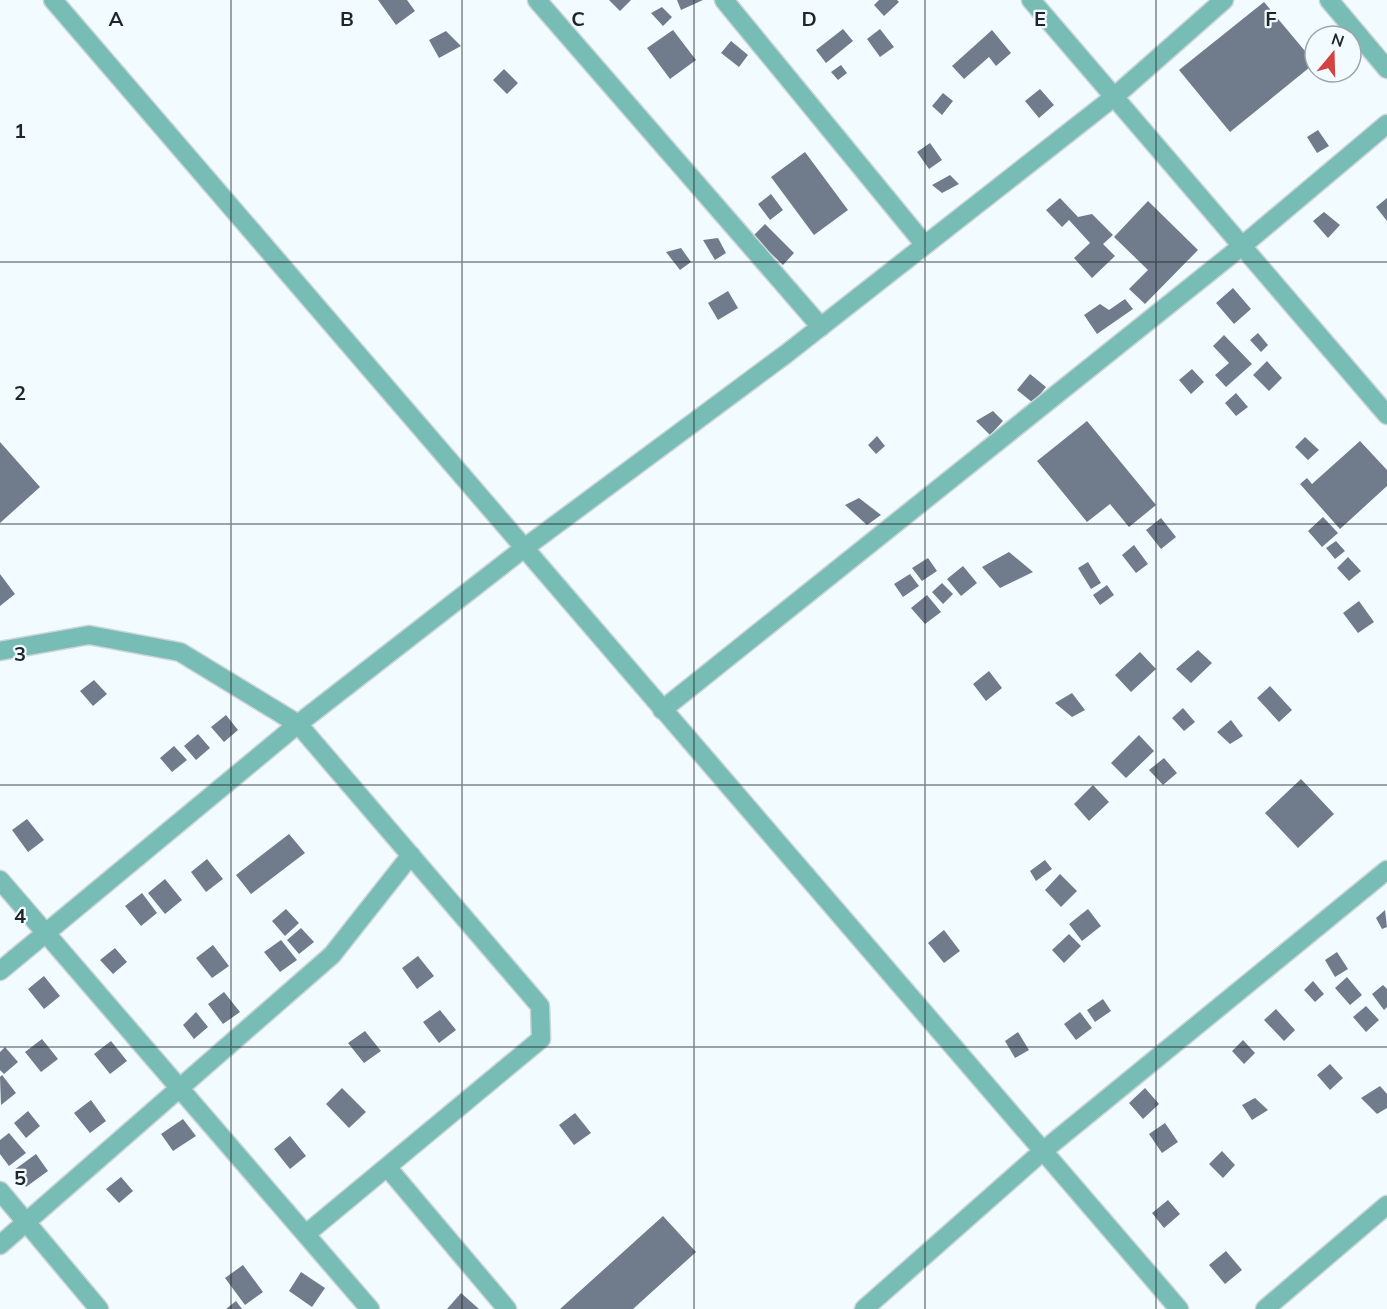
<svg xmlns="http://www.w3.org/2000/svg" width="1387" height="1309" font-family="Mulish,sans-serif">
<rect width="100%" height="100%" fill="#f2fbff"/>
<path fill="#707c8b" d="M 378,0 L 407,0 L 415,11 L 396,25 Z
M 609,0 L 631,0 L 620,11 Z
M 677,0 L 703,0 L 681,10 Z
M 879,0 L 897,0 L 899,2 L 884,16 L 874,5 Z
M 1264,2 L 1315,63 L 1230,132 L 1179,70 Z
M 662,7 L 672,17 L 663,26 L 651,13 Z
M 843,29 L 853,41 L 826,63 L 816,50 Z
M 880,29 L 894,47 L 880,57 L 867,39 Z
M 673,30 L 696,60 L 670,79 L 647,48 Z
M 992,30 L 1011,53 L 996,66 L 989,57 L 964,79 L 952,66 Z
M 446,31 L 461,46 L 439,58 L 429,40 Z
M 731,41 L 748,55 L 739,67 L 721,53 Z
M 1351,50 L 1357,59 L 1351,64 Z
M 841,65 L 847,73 L 838,80 L 831,72 Z
M 504,69 L 518,83 L 507,94 L 493,80 Z
M 1040,89 L 1054,105 L 1039,118 L 1025,101 Z
M 943,93 L 953,101 L 942,115 L 932,106 Z
M 1318,130 L 1329,146 L 1317,153 L 1307,137 Z
M 930,143 L 942,160 L 929,169 L 917,152 Z
M 805,152 L 848,210 L 814,235 L 771,177 Z
M 950,175 L 959,184 L 942,193 L 932,185 Z
M 771,194 L 783,210 L 770,220 L 758,204 Z
M 1060,198 L 1078,217 L 1092,214 L 1113,235 L 1103,244 L 1115,256 L 1092,278 L 1074,258 L 1090,243 L 1069,220 L 1062,227 L 1046,210 Z
M 1387,198 L 1387,221 L 1376,207 Z
M 1148,201 L 1198,250 L 1145,304 L 1129,289 L 1148,270 L 1114,237 Z
M 1324,212 L 1340,225 L 1328,238 L 1313,221 Z
M 765,224 L 794,253 L 783,265 L 753,236 Z
M 718,238 L 726,253 L 715,260 L 703,240 Z
M 681,248 L 691,262 L 680,270 L 666,252 Z
M 1233,288 L 1251,309 L 1234,324 L 1216,303 Z
M 728,291 L 738,308 L 718,320 L 708,303 Z
M 1125,299 L 1133,309 L 1097,334 L 1084,315 L 1100,304 L 1109,310 Z
M 1258,333 L 1268,345 L 1261,352 L 1250,340 Z
M 1224,335 L 1252,364 L 1226,387 L 1215,375 L 1229,363 L 1213,346 Z
M 1267,361 L 1282,378 L 1269,391 L 1253,375 Z
M 1192,369 L 1204,382 L 1191,394 L 1179,380 Z
M 1030,374 L 1046,387 L 1033,403 L 1017,390 Z
M 1236,393 L 1248,407 L 1236,416 L 1225,403 Z
M 993,411 L 1003,421 L 990,435 L 976,421 Z
M 1087,421 L 1156,505 L 1129,527 L 1110,504 L 1087,522 L 1037,461 Z
M 877,436 L 885,446 L 876,454 L 868,445 Z
M 1305,437 L 1319,450 L 1308,460 L 1295,447 Z
M 1360,441 L 1387,470 L 1387,486 L 1340,529 L 1300,484 L 1307,478 L 1312,484 Z
M 0,442 L 40,487 L 0,523 Z
M 859,498 L 881,515 L 867,525 L 845,505 Z
M 1323,517 L 1338,533 L 1322,547 L 1308,531 Z
M 1161,518 L 1176,537 L 1161,549 L 1146,530 Z
M 1336,541 L 1345,551 L 1335,559 L 1326,548 Z
M 1134,545 L 1148,564 L 1136,573 L 1122,555 Z
M 1009,552 L 1033,572 L 1000,588 L 982,567 Z
M 1348,557 L 1361,571 L 1349,581 L 1337,568 Z
M 928,558 L 937,571 L 922,581 L 912,568 Z
M 1088,562 L 1101,583 L 1091,589 L 1078,568 Z
M 963,566 L 977,583 L 961,596 L 947,579 Z
M 0,574 L 15,594 L 0,606 Z
M 910,574 L 919,586 L 903,597 L 894,584 Z
M 942,583 L 953,594 L 943,604 L 932,592 Z
M 1107,585 L 1114,595 L 1100,605 L 1093,595 Z
M 927,595 L 941,612 L 925,624 L 911,608 Z
M 1359,601 L 1374,622 L 1358,633 L 1343,613 Z
M 1198,650 L 1212,663 L 1191,683 L 1176,669 Z
M 1140,652 L 1156,669 L 1131,692 L 1115,675 Z
M 989,671 L 1002,688 L 986,701 L 973,684 Z
M 94,680 L 107,694 L 93,706 L 80,691 Z
M 1270,686 L 1292,710 L 1279,722 L 1257,698 Z
M 1072,693 L 1085,710 L 1072,717 L 1055,703 Z
M 1183,708 L 1195,722 L 1184,731 L 1172,718 Z
M 226,715 L 238,730 L 224,742 L 211,727 Z
M 1231,720 L 1243,736 L 1230,744 L 1217,732 Z
M 198,734 L 210,748 L 196,760 L 184,746 Z
M 1139,735 L 1154,751 L 1126,778 L 1111,763 Z
M 174,746 L 187,760 L 172,772 L 160,758 Z
M 1164,758 L 1177,773 L 1163,785 L 1149,770 Z
M 1301,779 L 1334,814 L 1298,848 L 1265,813 Z
M 1093,785 L 1109,802 L 1089,821 L 1074,804 Z
M 27,819 L 44,840 L 28,852 L 12,830 Z
M 289,834 L 305,853 L 251,894 L 236,875 Z
M 207,859 L 223,879 L 206,892 L 191,872 Z
M 1045,860 L 1052,869 L 1036,881 L 1030,871 Z
M 1060,874 L 1077,891 L 1061,907 L 1045,890 Z
M 165,879 L 182,900 L 165,914 L 148,893 Z
M 142,893 L 157,913 L 141,926 L 125,906 Z
M 286,909 L 299,923 L 285,936 L 272,921 Z
M 1088,909 L 1101,926 L 1082,941 L 1069,924 Z
M 1385,910 L 1387,927 L 1382,929 L 1376,918 Z
M 301,928 L 314,942 L 299,954 L 287,940 Z
M 944,930 L 960,951 L 944,963 L 928,943 Z
M 1069,934 L 1081,946 L 1064,963 L 1052,950 Z
M 281,940 L 297,960 L 280,972 L 264,952 Z
M 213,945 L 229,966 L 212,978 L 196,958 Z
M 115,948 L 127,962 L 113,974 L 100,960 Z
M 1337,952 L 1348,969 L 1335,977 L 1325,960 Z
M 418,956 L 434,976 L 417,989 L 402,968 Z
M 44,976 L 60,996 L 44,1009 L 28,989 Z
M 1347,977 L 1362,995 L 1350,1005 L 1335,988 Z
M 1313,981 L 1324,994 L 1315,1002 L 1304,990 Z
M 1383,985 L 1387,989 L 1387,1007 L 1384,1010 L 1372,994 Z
M 224,992 L 240,1012 L 223,1024 L 208,1004 Z
M 1103,999 L 1111,1011 L 1095,1022 L 1087,1010 Z
M 1366,1006 L 1379,1020 L 1366,1032 L 1353,1017 Z
M 1276,1009 L 1295,1030 L 1284,1041 L 1264,1020 Z
M 440,1010 L 456,1030 L 439,1043 L 423,1022 Z
M 196,1012 L 208,1027 L 194,1039 L 183,1025 Z
M 1080,1012 L 1092,1028 L 1076,1040 L 1064,1024 Z
M 365,1031 L 381,1051 L 364,1063 L 348,1043 Z
M 1018,1032 L 1029,1050 L 1015,1058 L 1005,1041 Z
M 42,1039 L 58,1059 L 41,1072 L 25,1052 Z
M 1243,1040 L 1255,1053 L 1244,1064 L 1232,1051 Z
M 111,1041 L 127,1061 L 110,1074 L 94,1054 Z
M 5,1047 L 18,1062 L 4,1074 L 0,1070 L 0,1052 Z
M 1330,1064 L 1343,1078 L 1330,1090 L 1317,1075 Z
M 2,1075 L 16,1093 L 1,1105 L 0,1077 Z
M 1380,1086 L 1387,1094 L 1387,1108 L 1377,1114 L 1361,1098 Z
M 342,1088 L 366,1112 L 349,1128 L 326,1104 Z
M 1145,1088 L 1159,1104 L 1143,1119 L 1129,1103 Z
M 1255,1098 L 1268,1110 L 1252,1120 L 1242,1105 Z
M 91,1100 L 106,1121 L 90,1133 L 74,1113 Z
M 28,1111 L 40,1126 L 26,1138 L 14,1123 Z
M 575,1113 L 591,1133 L 574,1145 L 559,1125 Z
M 183,1119 L 196,1136 L 173,1151 L 161,1134 Z
M 1165,1123 L 1178,1142 L 1162,1153 L 1149,1134 Z
M 9,1133 L 26,1153 L 9,1166 L 0,1154 L 0,1140 Z
M 290,1136 L 306,1156 L 290,1169 L 274,1149 Z
M 1222,1151 L 1235,1165 L 1223,1178 L 1209,1164 Z
M 36,1154 L 48,1171 L 26,1187 L 14,1170 Z
M 121,1177 L 133,1191 L 119,1203 L 106,1189 Z
M 1168,1200 L 1180,1214 L 1164,1228 L 1152,1213 Z
M 663,1216 L 696,1252 L 633,1309 L 560,1309 Z
M 1226,1251 L 1242,1270 L 1225,1284 L 1209,1265 Z
M 243,1265 L 263,1292 L 245,1305 L 225,1278 Z
M 301,1272 L 325,1288 L 312,1307 L 289,1291 Z
M 461,1293 L 479,1309 L 447,1309 Z
M 236,1301 L 242,1309 L 226,1309 Z"/>
<g fill="none" stroke-linecap="round" stroke-linejoin="round">
<defs>
<path id="minor" d="M 53,0 L 1179,1309
M 537,0 L 821,327
M 724,0 L 925,245
M 1031,0 L 1387,415
M 1329,0 L 1387,69
M 0,651 L 89,635 L 180,652 L 298,724 L 540,1006 L 541,1039 L 306,1234
M 662,710 L 1242,246 L 1387,124
M 0,880 L 370,1309
M 0,971 L 298,724 L 523,549 L 786,354 L 1114,97 L 1224,0
M 387,1167 L 507,1309
M 0,1191 L 99,1309
M 0,1245 L 332,955 L 411,855
M 864,1309 L 1043,1151 L 1387,870
M 1265,1309 L 1387,1205"/>
</defs>
<use href="#minor" stroke="#ccd5d8" stroke-width="21"/>
<use href="#minor" stroke="#78bcb6" stroke-width="18"/>
</g>
<path fill="none" stroke="#1e2629" stroke-width="1.5" stroke-opacity="0.55" d="M 231,0 L 231,1309M 462,0 L 462,1309M 694,0 L 694,1309M 925,0 L 925,1309M 1156,0 L 1156,1309M 0,262 L 1387,262M 0,524 L 1387,524M 0,785 L 1387,785M 0,1047 L 1387,1047"/>
<g font-size="20" text-anchor="middle" font-weight="bold" fill="#1e2629" stroke="#f2fbff" stroke-width="4.5" stroke-linejoin="round" paint-order="stroke">
<text x="116" y="26">A</text>
<text x="347" y="26">B</text>
<text x="578" y="26">C</text>
<text x="809" y="26">D</text>
<text x="1040" y="26">E</text>
<text x="1271" y="26">F</text>
<text x="20" y="138">1</text>
<text x="20" y="400">2</text>
<text x="20" y="661">3</text>
<text x="20" y="923">4</text>
<text x="20" y="1185">5</text>
</g>
<g transform="translate(1333 54) rotate(19)"><circle r="28" fill="#f2fbff" stroke="#9da6a9" stroke-width="1.5"/>
<path d="M0-4.5L10 22L0 15L-10 22Z" fill="#d24343"/>
<text y="-9" font-size="16" font-weight="bold" text-anchor="middle" fill="#1e2629">N</text>
</g>
</svg>
